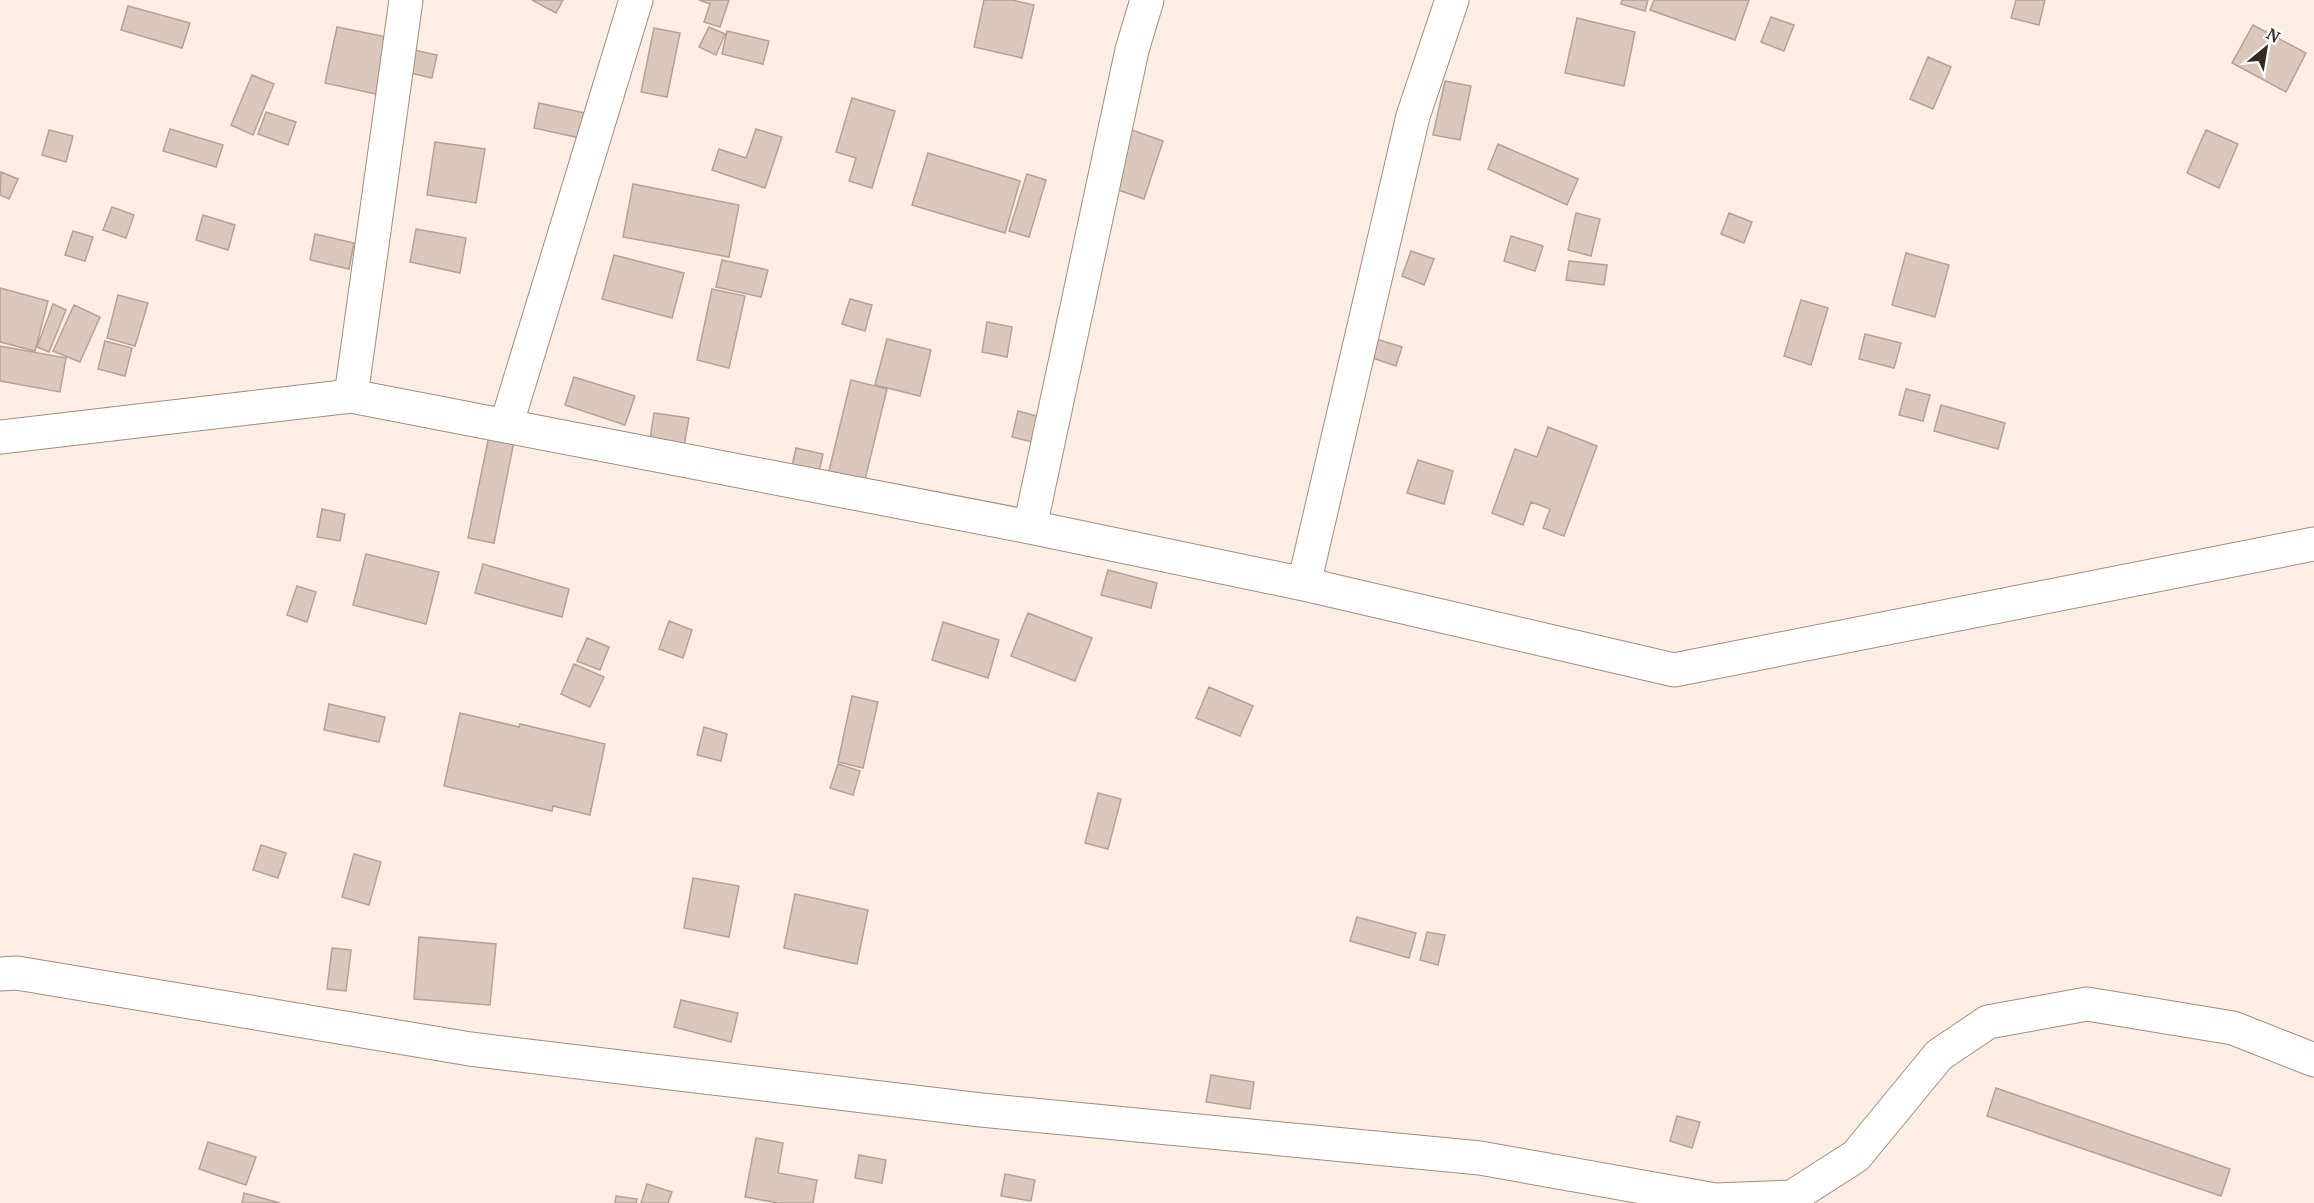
<svg xmlns="http://www.w3.org/2000/svg" width="2314" height="1203" font-family="'PT Serif',serif">
<rect width="100%" height="100%" fill="#fdede2"/>
<path fill="#dbc8bb" stroke="#b5a295" stroke-width="1.5" d="M 532,0 L 563,0 L 556,13 Z
M 699,0 L 729,0 L 720,27 L 704,22 L 710,4 Z
M 984,0 L 1012,0 L 1034,5 L 1022,58 L 974,47 Z
M 1622,0 L 1648,0 L 1645,11 L 1621,4 Z
M 1654,0 L 1749,0 L 1735,40 L 1650,10 Z
M 2016,0 L 2045,0 L 2039,25 L 2011,18 Z
M 128,6 L 190,23 L 182,48 L 121,30 Z
M 1771,17 L 1794,25 L 1784,51 L 1761,42 Z
M 1577,18 L 1635,32 L 1624,86 L 1565,73 Z
M 2253,25 L 2306,53 L 2286,92 L 2232,63 Z
M 337,27 L 387,37 L 376,94 L 325,83 Z
M 709,27 L 725,34 L 716,55 L 699,47 Z
M 654,28 L 680,33 L 667,97 L 641,92 Z
M 727,31 L 769,41 L 763,64 L 722,54 Z
M 410,49 L 437,55 L 432,78 L 406,72 Z
M 1928,57 L 1951,67 L 1933,109 L 1910,99 Z
M 252,75 L 274,84 L 253,135 L 231,125 Z
M 1445,81 L 1471,86 L 1460,140 L 1433,135 Z
M 852,98 L 895,111 L 872,188 L 849,181 L 856,158 L 836,152 Z
M 539,103 L 585,113 L 580,138 L 534,128 Z
M 266,112 L 296,122 L 288,145 L 258,134 Z
M 1126,128 L 1163,141 L 1144,199 L 1107,186 Z
M 170,129 L 223,145 L 216,167 L 163,151 Z
M 756,129 L 782,137 L 765,188 L 712,170 L 719,149 L 746,158 Z
M 49,130 L 73,136 L 66,162 L 42,155 Z
M 2206,130 L 2238,144 L 2219,188 L 2187,173 Z
M 435,142 L 485,149 L 476,203 L 427,195 Z
M 1498,144 L 1578,179 L 1567,205 L 1488,169 Z
M 928,153 L 1020,181 L 1005,233 L 912,205 Z
M 1,172 L 18,179 L 9,199 L 0,195 Z
M 1027,174 L 1046,180 L 1029,237 L 1009,231 Z
M 633,184 L 739,205 L 729,257 L 623,237 Z
M 112,207 L 134,215 L 126,238 L 103,230 Z
M 1576,213 L 1600,219 L 1591,256 L 1568,250 Z
M 1729,213 L 1752,222 L 1744,243 L 1721,234 Z
M 203,215 L 235,225 L 228,250 L 196,240 Z
M 416,229 L 466,238 L 460,273 L 410,262 Z
M 73,231 L 93,237 L 85,261 L 65,255 Z
M 315,234 L 354,243 L 349,269 L 310,260 Z
M 1511,236 L 1543,246 L 1535,271 L 1504,261 Z
M 1411,251 L 1434,259 L 1424,285 L 1402,276 Z
M 1906,253 L 1949,265 L 1935,317 L 1892,305 Z
M 614,255 L 684,273 L 672,318 L 602,299 Z
M 722,260 L 768,270 L 761,297 L 716,287 Z
M 1569,261 L 1607,265 L 1604,285 L 1566,280 Z
M 0,288 L 48,301 L 35,351 L 0,342 Z
M 712,289 L 745,296 L 729,368 L 697,360 Z
M 118,295 L 148,303 L 135,346 L 107,338 Z
M 850,299 L 872,305 L 865,331 L 842,324 Z
M 1801,300 L 1828,308 L 1811,365 L 1784,356 Z
M 53,304 L 66,310 L 49,352 L 37,347 Z
M 74,305 L 100,317 L 80,362 L 53,351 Z
M 987,322 L 1012,327 L 1007,357 L 982,352 Z
M 1865,334 L 1901,343 L 1894,368 L 1859,359 Z
M 1373,338 L 1402,347 L 1396,366 L 1367,356 Z
M 887,339 L 931,350 L 920,396 L 875,385 Z
M 105,341 L 132,348 L 125,376 L 98,369 Z
M 0,346 L 66,358 L 60,392 L 0,381 Z
M 574,377 L 635,396 L 625,425 L 565,405 Z
M 851,380 L 887,389 L 863,488 L 827,479 Z
M 1906,389 L 1930,395 L 1923,421 L 1899,415 Z
M 1941,405 L 2005,423 L 1998,449 L 1934,431 Z
M 1018,411 L 1040,417 L 1033,442 L 1012,437 Z
M 654,413 L 689,418 L 683,452 L 649,446 Z
M 1548,427 L 1597,446 L 1564,536 L 1543,528 L 1550,509 L 1531,502 L 1523,525 L 1492,513 L 1515,449 L 1537,457 Z
M 489,436 L 514,441 L 494,543 L 468,538 Z
M 796,448 L 823,454 L 819,472 L 792,466 Z
M 1418,460 L 1453,471 L 1444,504 L 1407,493 Z
M 322,509 L 345,514 L 340,541 L 317,537 Z
M 366,554 L 439,572 L 426,624 L 353,605 Z
M 483,564 L 569,589 L 562,617 L 475,593 Z
M 1108,570 L 1157,583 L 1151,608 L 1101,595 Z
M 297,586 L 316,592 L 307,622 L 287,615 Z
M 1028,613 L 1092,638 L 1075,681 L 1011,656 Z
M 669,621 L 692,630 L 683,658 L 659,649 Z
M 943,622 L 999,640 L 988,678 L 932,660 Z
M 587,638 L 609,647 L 600,670 L 577,661 Z
M 574,664 L 604,677 L 590,707 L 561,694 Z
M 1209,687 L 1253,706 L 1240,736 L 1196,718 Z
M 852,696 L 878,702 L 863,768 L 838,762 Z
M 329,704 L 385,717 L 379,742 L 324,730 Z
M 460,713 L 519,727 L 520,724 L 605,744 L 590,815 L 553,806 L 552,811 L 444,786 Z
M 704,727 L 727,734 L 721,761 L 697,755 Z
M 838,764 L 860,771 L 853,795 L 830,788 Z
M 1098,793 L 1121,799 L 1108,849 L 1085,843 Z
M 261,845 L 286,853 L 278,878 L 253,870 Z
M 354,854 L 381,862 L 369,905 L 342,897 Z
M 693,878 L 739,886 L 729,937 L 684,928 Z
M 795,894 L 868,910 L 857,964 L 784,948 Z
M 1357,917 L 1416,933 L 1409,958 L 1350,941 Z
M 1427,932 L 1445,935 L 1438,965 L 1420,960 Z
M 419,937 L 496,944 L 490,1005 L 414,999 Z
M 332,948 L 351,950 L 346,991 L 327,989 Z
M 681,1000 L 738,1013 L 731,1042 L 674,1027 Z
M 1211,1075 L 1254,1082 L 1250,1109 L 1206,1102 Z
M 1996,1088 L 2230,1169 L 2221,1196 L 1987,1116 Z
M 1677,1116 L 1700,1122 L 1692,1148 L 1670,1141 Z
M 756,1138 L 783,1143 L 778,1173 L 817,1180 L 813,1203 L 778,1203 L 745,1197 Z
M 208,1142 L 256,1157 L 246,1185 L 199,1169 Z
M 859,1155 L 886,1160 L 882,1183 L 855,1178 Z
M 1005,1174 L 1035,1180 L 1031,1201 L 1001,1196 Z
M 647,1184 L 672,1192 L 668,1203 L 641,1203 Z
M 244,1193 L 280,1203 L 242,1203 Z
M 616,1196 L 637,1199 L 636,1203 L 615,1203 Z"/>
<g fill="none" stroke-linecap="round" stroke-linejoin="round">
<defs>
<path id="minor" d="M 406,0 L 351,396 L 506,426
M 636,0 L 506,426 L 1030,527 L 1304,584
M 1452,0 L 1413,116 L 1304,584 L 1674,670 L 2314,544
M 0,437 L 351,396
M 1030,527 L 1132,50 L 1147,0
M 0,974 L 17,973 L 470,1049 L 981,1110 L 1480,1158 L 1715,1200 L 1792,1197 L 1856,1156 L 1939,1055 L 1988,1022 L 2087,1004 L 2233,1028 L 2314,1060"/>
</defs>
<use href="#minor" stroke="#9f8d81" stroke-width="35"/>
<use href="#minor" stroke="#fff" stroke-width="33"/>
</g>
<g transform="translate(2266 48) rotate(30)" stroke="#ffffff" stroke-width="4.5" paint-order="stroke">
<path d="M0-4.5L10 22L0 15L-10 22Z" fill="#322b26"/>
<text y="-9" font-size="16" font-weight="bold" text-anchor="middle" fill="#322b26">N</text>
</g>
</svg>
